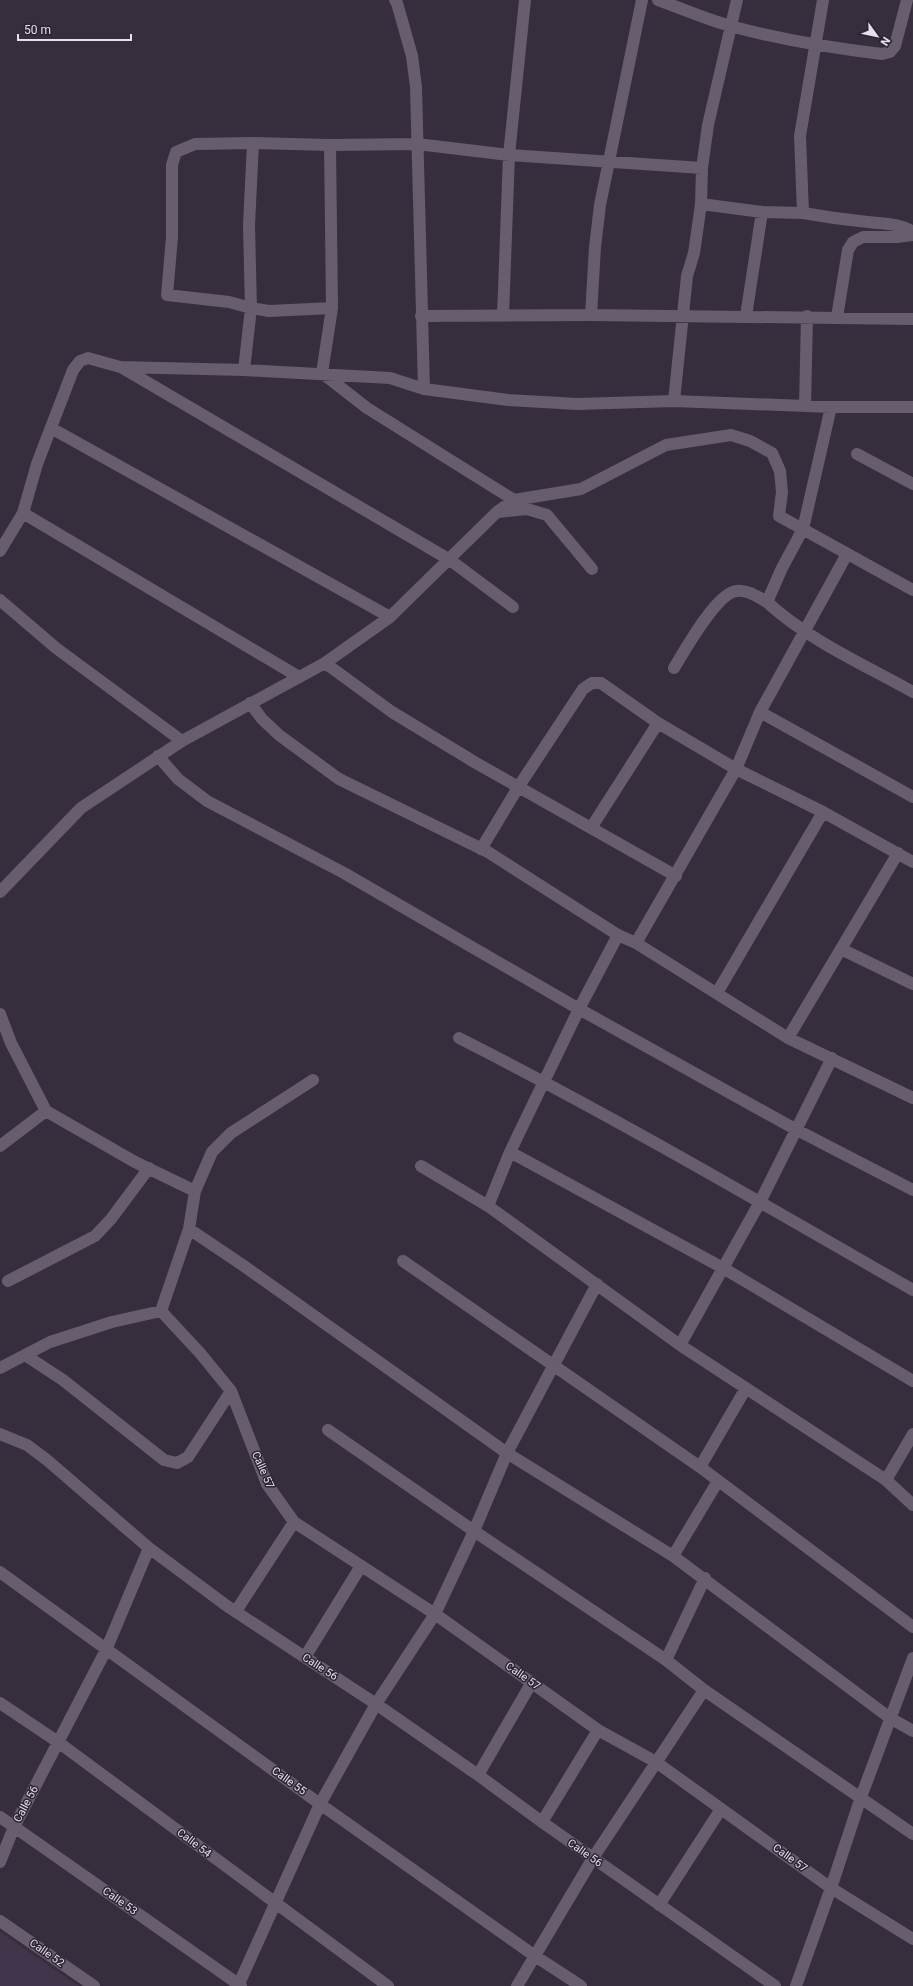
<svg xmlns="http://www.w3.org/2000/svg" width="913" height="1986" font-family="Roboto,sans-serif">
<rect width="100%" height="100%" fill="#362d3d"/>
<path fill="#41354b" d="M 0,1932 L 79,1986 L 0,1986 Z"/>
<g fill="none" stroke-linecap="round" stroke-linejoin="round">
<path stroke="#675d6f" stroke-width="12" d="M 395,0 L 397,3 L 412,56 L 416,87 L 424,389
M 658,0 C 683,9 708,20 734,27 C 783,40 832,48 882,54 L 890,52 L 895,46 L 907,0
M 823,0 L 800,136 L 803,213 C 825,217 847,220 868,222 C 885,224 898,223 913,232
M 330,145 L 253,143 L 195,144 L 176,152 L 172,165 L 172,237 L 167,295 L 229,302 L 251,308 L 269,311 L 332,308 L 330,145 L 417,144 L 509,155 L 702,168
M 701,204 L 762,212 L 803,213
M 591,315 L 595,247 L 600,205 L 642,0
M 421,316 L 591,315 L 913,319
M 503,316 L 509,155 L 525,0
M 746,316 L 762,212
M 837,317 L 848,250 L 853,242 L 863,237 L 897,237 L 913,235
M 121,367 L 450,560 L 513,607
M 244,370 L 251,308 L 249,225 L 253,143
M 322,373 L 367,408 L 514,500
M 322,373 L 332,308
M 674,401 L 687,276 L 694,253 L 701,204 L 702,168 L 708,125 L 737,0
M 805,406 L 807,316
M 831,407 L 803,529 L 782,568 L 767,602 C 808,640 865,665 913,692
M 51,428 L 390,617
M 857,454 L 913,484
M 498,512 L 527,509 L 547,515 L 592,569
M 23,513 L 299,677
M 0,551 L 23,513 L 37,464 L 73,370 L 80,361 L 88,358 L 120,367 L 244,370 L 390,378 L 424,389 L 508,400 L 577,404 L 674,401 L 831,407 L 913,407
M 0,600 L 56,648 L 182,741
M 325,663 L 392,712 L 476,763 L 676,876
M 674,668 C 685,650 716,594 736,591 C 747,589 758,597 767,602
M 250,703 L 262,719 L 279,735 L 339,779 L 488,852 L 618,935 L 636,943 L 788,1038 L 913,1098
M 760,712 L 913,797
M 158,756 L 178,779 L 207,801 L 344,873 L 579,1009 L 795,1129 L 913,1190
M 591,828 L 658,723
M 481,849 L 519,786 L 583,689 L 592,683 L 601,683 L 658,723 L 736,769 L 823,812 L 913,862
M 0,892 L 81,808 L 182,741 L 325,663 L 390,617 L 497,512 L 514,500 L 581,489 L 666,445 L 731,435 L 750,441 L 772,453 L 780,471 L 782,492 L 779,516 L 913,590
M 618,935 L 579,1009 L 510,1152 L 488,1206 L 680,1345 L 886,1480 L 913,1505
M 636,943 L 736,769 L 760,712 L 847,554
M 841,949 L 913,984
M 717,993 L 823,812
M 0,1014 L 11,1043 L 46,1111 L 135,1162 L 195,1191 L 189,1229 L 161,1311 L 200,1353 L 231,1391 L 267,1484 L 294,1522 L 435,1614 L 598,1730 L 656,1762 L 831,1888 L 913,1939
M 459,1038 C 613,1116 763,1204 913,1290
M 788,1038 L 898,853
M 0,1146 L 46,1111
M 510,1152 L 723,1268 L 913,1381
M 421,1166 L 488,1206
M 195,1191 L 212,1152 L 231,1133 L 313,1080
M 189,1229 L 244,1266 L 507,1453 L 673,1556 L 890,1718 L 913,1731
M 403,1261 L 700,1467 L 913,1627
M 8,1281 L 95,1236 L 111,1219 L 149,1168
M 680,1345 L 760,1202 L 832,1058
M 25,1355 L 63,1380 L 164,1460 L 177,1463 L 188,1457 L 231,1391
M 0,1368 L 50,1342 L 112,1322 L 161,1311
M 328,1430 L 474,1531 L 666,1660 L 704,1690 L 913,1834
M 0,1434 L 27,1445 L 47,1460 L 149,1548
M 700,1467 L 746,1388
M 886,1480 L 913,1434
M 673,1556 L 718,1481
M 0,1572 L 320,1804 L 535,1956 L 581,1986
M 236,1611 L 294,1522
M 305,1657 L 361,1566
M 666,1660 L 705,1578
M 0,1703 L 58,1742 L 388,1986
M 478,1775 L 532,1682
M 0,1817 L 241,1986
M 542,1822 L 598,1730
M 0,1862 L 14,1827 L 106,1650 L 149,1548 L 227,1606 L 376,1704 L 478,1775 L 542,1822 L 775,1986
M 659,1905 L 721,1809
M 0,1921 L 94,1986
M 238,1986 L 320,1804 L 376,1704 L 435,1614 L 474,1531 L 507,1453 L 597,1284
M 517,1986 L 593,1858 L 704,1690
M 796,1986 L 831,1888 L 861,1797 L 913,1658"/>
</g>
<g text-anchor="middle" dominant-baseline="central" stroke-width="3" stroke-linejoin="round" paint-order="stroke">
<g font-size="11" fill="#e5e0ea" stroke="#2c2433">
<text transform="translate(263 1470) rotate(66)">Calle 57</text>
<text transform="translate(320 1667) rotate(33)">Calle 56</text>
<text transform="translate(523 1676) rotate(35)">Calle 57</text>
<text transform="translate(289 1781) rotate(36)">Calle 55</text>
<text transform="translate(26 1804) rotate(-62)">Calle 56</text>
<text transform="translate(194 1843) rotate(37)">Calle 54</text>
<text transform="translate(585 1853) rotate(35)">Calle 56</text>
<text transform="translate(790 1858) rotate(36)">Calle 57</text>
<text transform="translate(120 1901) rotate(35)">Calle 53</text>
<text transform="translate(47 1953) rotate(35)">Calle 52</text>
</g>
</g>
<g transform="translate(877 36) rotate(123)" stroke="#2c2433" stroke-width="3" paint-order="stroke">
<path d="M0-3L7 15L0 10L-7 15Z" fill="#e5e0ea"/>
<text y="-6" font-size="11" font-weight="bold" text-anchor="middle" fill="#e5e0ea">N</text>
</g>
<path d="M18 34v6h113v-6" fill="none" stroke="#e5e0ea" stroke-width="2"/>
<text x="24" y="34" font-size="12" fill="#e5e0ea" stroke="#2c2433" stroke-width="3" paint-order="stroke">50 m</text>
</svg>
